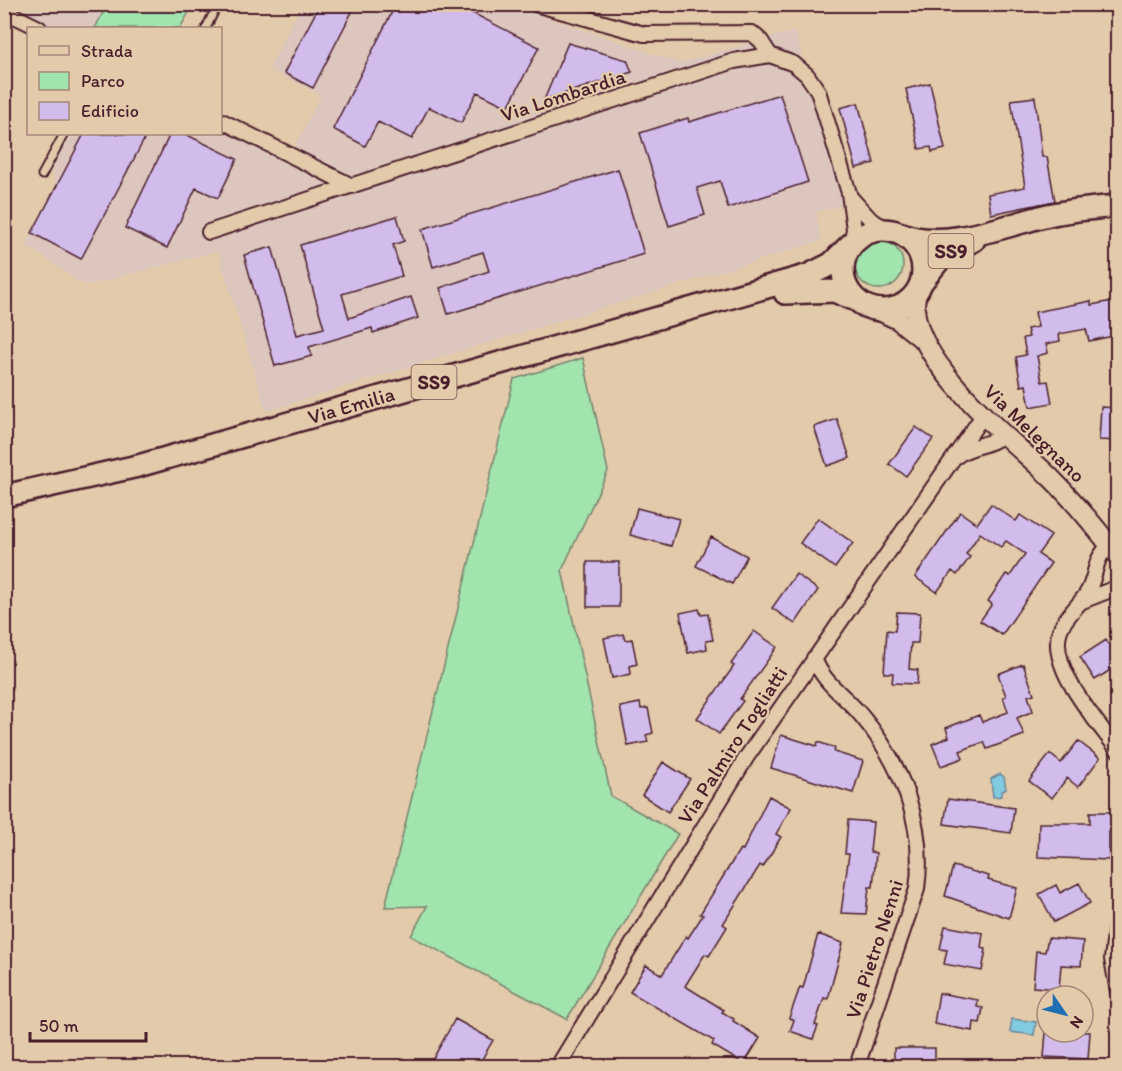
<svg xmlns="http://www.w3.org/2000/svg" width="1122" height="1071" font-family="Itim,sans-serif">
<rect width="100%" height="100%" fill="#e2caab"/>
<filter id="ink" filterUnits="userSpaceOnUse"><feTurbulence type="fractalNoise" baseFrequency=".0167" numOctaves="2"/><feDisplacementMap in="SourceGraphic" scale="12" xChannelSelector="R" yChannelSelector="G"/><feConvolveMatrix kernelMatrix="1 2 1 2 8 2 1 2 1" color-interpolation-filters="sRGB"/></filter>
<g filter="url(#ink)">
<path fill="#ddc6be" d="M 302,4 L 511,5 L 679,63 L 795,31 L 844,205 L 816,212 L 821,241 L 266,411 L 218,251 L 89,285 L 81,283 L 26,245 L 56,187 L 52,167 L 70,134 L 220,134 L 221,116 L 292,152 L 321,95 L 269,69 Z
M 4,5 L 107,5 L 95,28 L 46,28 L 5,8 Z"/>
<path fill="#a2e4ae" stroke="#76826c" stroke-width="1.5" d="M 107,5 L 107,4 L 193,5 L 180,28 L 95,28 Z
M855 265a24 24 0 1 1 48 0a24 24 0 1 1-48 0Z
M 583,358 L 608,471 L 562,570 L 611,796 L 678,834 L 567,1019 L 411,936 L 427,906 L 385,907 L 514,379 Z"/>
<path fill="#81cbe1" stroke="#6b8698" stroke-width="1.5" d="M 1000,774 L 1004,777 L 1006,789 L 1001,792 L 1001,796 L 993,797 L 991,779 Z
M 1012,1019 L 1036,1022 L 1034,1035 L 1010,1032 Z"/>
<path fill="#d1bcec" stroke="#4a1f2b" stroke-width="1.5" d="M 320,4 L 356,4 L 313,88 L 284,73 Z
M 396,4 L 455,4 L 539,47 L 508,107 L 477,92 L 461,123 L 429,107 L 412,139 L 378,122 L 365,146 L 333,129 Z
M 568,43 L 627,60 L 632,72 L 544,100 Z
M 930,83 L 945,149 L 932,152 L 931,147 L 919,149 L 906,89 Z
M 780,94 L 808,182 L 728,208 L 720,181 L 697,188 L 705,215 L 669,226 L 640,133 L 688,118 L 689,122 Z
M 1035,97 L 1042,157 L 1047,157 L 1055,201 L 991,214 L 988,194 L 1025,187 L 1011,100 Z
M 858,103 L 874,163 L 856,168 L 840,108 Z
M 84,134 L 147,134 L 81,259 L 32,233 Z
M 170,134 L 185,134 L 237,159 L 218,198 L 196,188 L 167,248 L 125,228 Z
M 618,169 L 644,254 L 448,314 L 440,288 L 489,271 L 483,252 L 433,267 L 422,229 Z
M 397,216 L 404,241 L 393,245 L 402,276 L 342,294 L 349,318 L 411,297 L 418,318 L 373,333 L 372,328 L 309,347 L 312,356 L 275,366 L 244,255 L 272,247 L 297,335 L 324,328 L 300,245 Z
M 1118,300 L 1118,335 L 1089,341 L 1086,329 L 1059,334 L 1060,341 L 1046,344 L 1048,353 L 1037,356 L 1042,382 L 1048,381 L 1052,403 L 1030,407 L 1026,385 L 1021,386 L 1016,357 L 1026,355 L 1023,338 L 1029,337 L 1027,329 L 1038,327 L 1035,312 L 1091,301 L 1091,305 Z
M 1101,407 L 1118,408 L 1118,441 L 1099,440 Z
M 837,419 L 850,458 L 827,466 L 814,427 Z
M 916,427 L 933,439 L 906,476 L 889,464 Z
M 991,504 L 1016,521 L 1020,515 L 1051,536 L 1038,554 L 1051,563 L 1002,635 L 980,621 L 992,604 L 988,601 L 1006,574 L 1010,576 L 1025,554 L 1006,541 L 1001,547 L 980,533 L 966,554 L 970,557 L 957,575 L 952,571 L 937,592 L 915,577 L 960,512 L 977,524 Z
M 637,508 L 679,519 L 671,546 L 630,535 Z
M 818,518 L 853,543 L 835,568 L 800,543 Z
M 711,537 L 747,556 L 732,584 L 696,566 Z
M 587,562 L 619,562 L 619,607 L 587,607 Z
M 796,574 L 818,590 L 795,624 L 772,608 Z
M 699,609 L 701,615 L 708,614 L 713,640 L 706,641 L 707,649 L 688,653 L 680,613 Z
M 897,612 L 920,613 L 918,643 L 911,643 L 909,669 L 918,670 L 917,684 L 892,683 L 893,673 L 884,673 L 887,630 L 895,631 Z
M 754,631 L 777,647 L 740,699 L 743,701 L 719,734 L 697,718 L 734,666 L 731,664 Z
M 623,634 L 625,640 L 632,639 L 637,664 L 630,666 L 631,674 L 612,678 L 604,638 Z
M 1118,638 L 1118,665 L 1095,680 L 1080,657 L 1106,640 L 1108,644 Z
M 1023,664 L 1034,694 L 1028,696 L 1033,711 L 1017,718 L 1024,735 L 987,749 L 984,742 L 960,751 L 963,758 L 941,766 L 932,744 L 949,737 L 946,728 L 979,715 L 982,722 L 1008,712 L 1003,697 L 1006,696 L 998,674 Z
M 640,703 L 641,709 L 648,708 L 653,733 L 646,735 L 648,742 L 628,746 L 620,707 Z
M 781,735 L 817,746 L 818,742 L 835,748 L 834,752 L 863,761 L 853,793 L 771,768 Z
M 1078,741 L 1100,758 L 1078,787 L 1067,778 L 1052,798 L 1029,781 L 1050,754 L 1061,763 Z
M 663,762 L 690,779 L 668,812 L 642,795 Z
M 769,796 L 791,808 L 776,834 L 781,837 L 763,867 L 760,865 L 723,924 L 727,927 L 709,956 L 705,954 L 685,986 L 724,1010 L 722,1012 L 734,1019 L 733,1021 L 760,1038 L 744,1064 L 712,1045 L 714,1041 L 630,992 L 646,965 L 662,975 L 686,936 L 688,938 L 703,915 L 700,914 L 740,849 L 743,850 Z
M 948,799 L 1014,808 L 1011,833 L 944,824 Z
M 1090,812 L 1118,812 L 1118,832 L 1109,832 L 1109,860 L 1038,857 L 1039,823 L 1090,823 Z
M 848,820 L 873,822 L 870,852 L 876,853 L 873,887 L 869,887 L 866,914 L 841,913 L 849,854 L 845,854 Z
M 953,866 L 989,876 L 988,880 L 1017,888 L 1009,918 L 945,896 Z
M 1079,883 L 1090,903 L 1054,922 L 1039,894 L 1056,885 L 1060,893 Z
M 945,926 L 983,933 L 981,948 L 986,949 L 982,971 L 944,964 L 947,950 L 940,949 Z
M 818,934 L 843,943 L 828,999 L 824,998 L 815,1025 L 818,1026 L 813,1039 L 790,1031 L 794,1020 L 789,1018 L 800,987 L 803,988 Z
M 1048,938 L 1083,941 L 1081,966 L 1061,965 L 1059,989 L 1033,987 L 1036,951 L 1045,952 Z
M 939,993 L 978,1000 L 977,1007 L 983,1008 L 980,1023 L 974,1022 L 973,1031 L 934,1024 Z
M 455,1019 L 493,1040 L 478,1066 L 429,1066 Z
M 1046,1032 L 1090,1032 L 1088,1059 L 1044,1057 Z
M 894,1048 L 935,1048 L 935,1066 L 894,1066 Z"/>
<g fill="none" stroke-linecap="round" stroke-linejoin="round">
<defs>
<path id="lane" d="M 206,28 L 218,4
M 42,175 L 64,134"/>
<path id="street" d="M 535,4 L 644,34 L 752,33 L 761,41 L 770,55
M 4,11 L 39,28
M 220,120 L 352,186
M 851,198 L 871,220 L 889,230
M 209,232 L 734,61 L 770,55 L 794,64 L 807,75 L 818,91 L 849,193 L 854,229 L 851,244
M 957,456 C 971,444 990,447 1004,434
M 1118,540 C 1090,557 1100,570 1087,593 C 1079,606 1066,615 1060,630 C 1047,667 1097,721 1118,750
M 1080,602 L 1118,587
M 814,658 C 823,683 844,695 860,714 C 901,762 926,825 917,889 L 857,1066
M 1118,910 L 1112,959 L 1118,992
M 558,1066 L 746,758 L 984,414"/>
<path id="secondary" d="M 918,289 C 895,351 1013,440 1052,479 C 1076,503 1097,529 1118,556
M 875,309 L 898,320 L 923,340"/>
<path id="primary" d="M843 270a40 40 0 1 1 80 0a40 40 0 1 1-80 0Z
M 902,234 C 943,251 1007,225 1048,215 C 1071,210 1094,208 1118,206
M 921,283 L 941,258 L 974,240
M 785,293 L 834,291 L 856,300
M 4,496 L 138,466 L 809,275 L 831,264 L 851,244"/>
</defs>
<use href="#lane" stroke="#4a1f2b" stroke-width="11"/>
<use href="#street" stroke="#4a1f2b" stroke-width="18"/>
<use href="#secondary" stroke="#4a1f2b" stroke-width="22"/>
<use href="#primary" stroke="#4a1f2b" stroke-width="26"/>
<use href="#lane" stroke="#e2caab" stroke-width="7"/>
<use href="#street" stroke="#e2caab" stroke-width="14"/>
<use href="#secondary" stroke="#e2caab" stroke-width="18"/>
<use href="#primary" stroke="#e2caab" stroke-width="21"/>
</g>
</g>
<g text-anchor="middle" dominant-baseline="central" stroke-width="4.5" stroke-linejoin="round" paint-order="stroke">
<g fill="#e2caab" stroke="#785251" stroke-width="1.5">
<rect x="928.5" y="234" width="45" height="34" rx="4.5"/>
<rect x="411.5" y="365" width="45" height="34" rx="4.5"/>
</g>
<g font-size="20" font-weight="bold" fill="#4a1f2b">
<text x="951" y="251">SS9</text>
<text x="434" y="382">SS9</text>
</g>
<g font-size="21" fill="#4a1f2b" stroke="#e2caab">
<text transform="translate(563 95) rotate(-18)">Via Lombardia</text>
<text transform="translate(351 405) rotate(-16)">Via Emilia</text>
<text transform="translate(1035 433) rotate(44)">Via Melegnano</text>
<text transform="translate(732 745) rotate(-57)">Via Palmiro Togliatti</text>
<text transform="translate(874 949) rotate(-72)">Via Pietro Nenni</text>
</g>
</g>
<rect width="1122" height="1071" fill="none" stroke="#e2caab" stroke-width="24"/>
<rect x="12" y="12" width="1098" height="1047" fill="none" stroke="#4a1f2b" stroke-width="2" filter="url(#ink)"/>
<rect x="27" y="27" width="195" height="108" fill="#e2caab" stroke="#a58678" stroke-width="1.5"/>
<rect x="39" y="46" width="30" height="9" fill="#e2caab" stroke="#a58678" stroke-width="1.5"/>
<text x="81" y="57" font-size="18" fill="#4a1f2b">Strada</text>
<rect x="39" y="72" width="30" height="18" fill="#a2e4ae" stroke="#a58678" stroke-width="1.5"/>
<text x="81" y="87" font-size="18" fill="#4a1f2b">Parco</text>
<rect x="39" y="102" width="30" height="18" fill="#d1bcec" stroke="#a58678" stroke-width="1.5"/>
<text x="81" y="117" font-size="18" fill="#4a1f2b">Edificio</text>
<g transform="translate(1065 1014) rotate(125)"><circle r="28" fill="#e2caab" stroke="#a58678" stroke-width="1.5"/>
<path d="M0-4.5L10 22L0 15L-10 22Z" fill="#1f6fb2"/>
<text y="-9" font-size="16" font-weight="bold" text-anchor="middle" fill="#4a1f2b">N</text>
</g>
<path d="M30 1032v9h116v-9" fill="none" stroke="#4a1f2b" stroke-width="3"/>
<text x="39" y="1032" font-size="18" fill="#4a1f2b" stroke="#e2caab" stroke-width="4.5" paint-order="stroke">50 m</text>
</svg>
